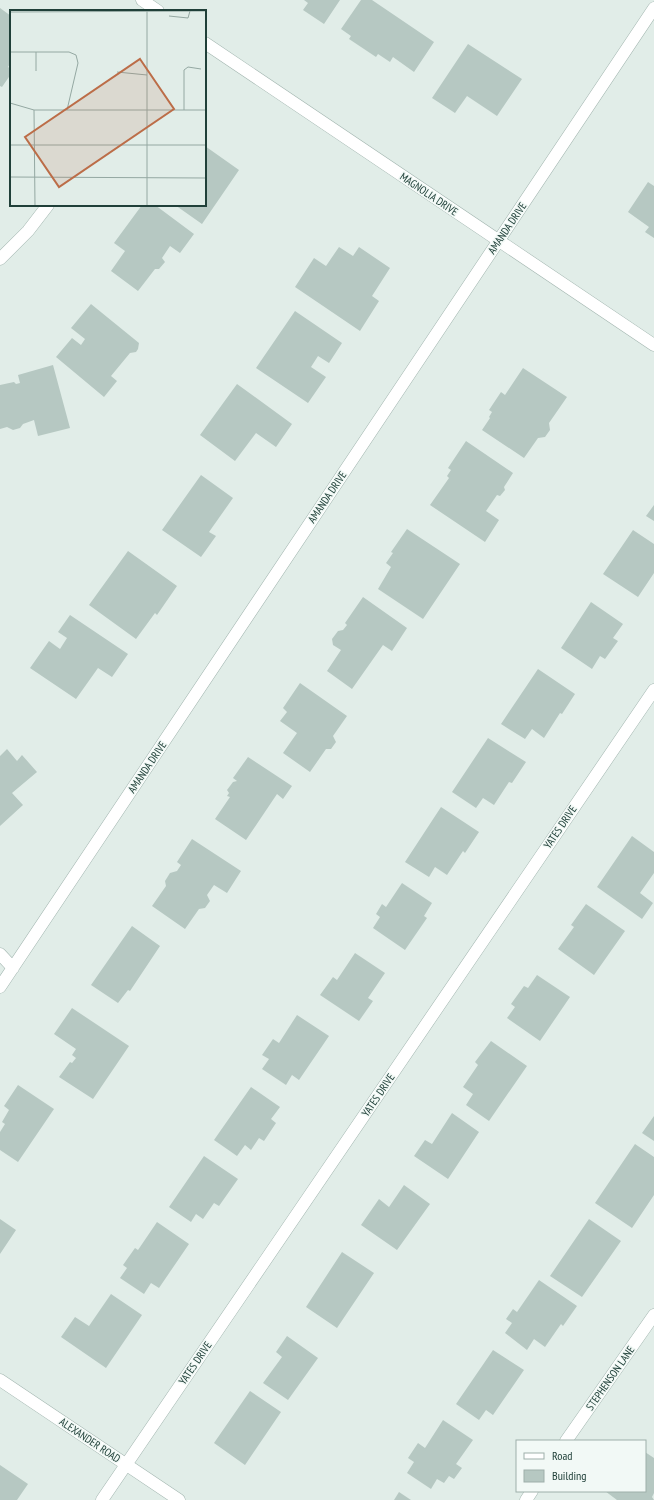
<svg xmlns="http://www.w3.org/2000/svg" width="654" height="1500" font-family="'PT Sans Narrow',sans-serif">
<rect width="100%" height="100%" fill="#e1ede8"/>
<path fill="#b6c8c2" d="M 304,0 L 340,0 L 324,24 L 303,10 L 308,3 Z
M 361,0 L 372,0 L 434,42 L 414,72 L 393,57 L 390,62 L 378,54 L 376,57 L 349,39 L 351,36 L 341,29 Z
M 0,8 L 11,16 L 11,62 L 8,67 L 11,69 L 11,74 L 2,87 L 0,86 Z
M 468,44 L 522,79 L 497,116 L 467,96 L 455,113 L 432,98 Z
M 205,146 L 239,170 L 202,224 L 175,205 L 205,205 Z
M 648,182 L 654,186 L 654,238 L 645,232 L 649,227 L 628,212 Z
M 142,205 L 155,205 L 194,234 L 180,253 L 170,246 L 162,258 L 165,262 L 159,269 L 155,269 L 138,291 L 111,271 L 125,251 L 114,243 Z
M 339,247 L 353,256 L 359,247 L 390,268 L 372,296 L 379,301 L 360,331 L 295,287 L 314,258 L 326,266 Z
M 91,304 L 139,343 L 138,349 L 136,352 L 130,353 L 111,376 L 117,381 L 104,397 L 56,357 L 72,338 L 81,345 L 85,339 L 71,328 Z
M 295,311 L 342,343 L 329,363 L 318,356 L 311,367 L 326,377 L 308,403 L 256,368 Z
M 53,365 L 70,428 L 38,436 L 34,420 L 23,424 L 20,428 L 13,430 L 7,427 L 0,429 L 0,385 L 14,382 L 16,384 L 20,383 L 18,375 Z
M 523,368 L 567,397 L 549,423 L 550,430 L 545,437 L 538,438 L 524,458 L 482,430 L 490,418 L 489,417 L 492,412 L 489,410 L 501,392 L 505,395 Z
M 237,384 L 292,424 L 276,447 L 256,433 L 235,461 L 200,435 Z
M 466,441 L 513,473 L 504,487 L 505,490 L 500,496 L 497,495 L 486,511 L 499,520 L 485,542 L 430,505 L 449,478 L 447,476 L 451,470 L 448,468 Z
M 201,475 L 233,498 L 209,532 L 216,536 L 201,557 L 162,530 Z
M 654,505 L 654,521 L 646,516 Z
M 407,529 L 460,564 L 423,619 L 378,589 L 391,567 L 386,563 L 393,553 L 391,552 Z
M 633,530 L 654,544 L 654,573 L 638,597 L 603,574 Z
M 128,551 L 177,586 L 157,615 L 155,613 L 136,639 L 89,605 Z
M 363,597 L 407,628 L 392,651 L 383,645 L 352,689 L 327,671 L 341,650 L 333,645 L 332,639 L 338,631 L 343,630 L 347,625 L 345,623 Z
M 591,602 L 623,624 L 613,638 L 618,641 L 605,659 L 600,656 L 592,669 L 561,648 Z
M 70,615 L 128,654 L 112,677 L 98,668 L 76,699 L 30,668 L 49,641 L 60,649 L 67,638 L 58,632 Z
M 538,669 L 575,694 L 562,714 L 560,713 L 544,738 L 532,729 L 525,739 L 501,724 Z
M 300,683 L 347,716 L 333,736 L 336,742 L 331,749 L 326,749 L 310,772 L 283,753 L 297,733 L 280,721 L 287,712 L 283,708 Z
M 488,738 L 526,762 L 512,783 L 509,782 L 494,805 L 483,798 L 476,808 L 452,792 Z
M 7,749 L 17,761 L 22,755 L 37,772 L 12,793 L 23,805 L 0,826 L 0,756 Z
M 248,757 L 292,786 L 283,799 L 277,794 L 246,840 L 215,819 L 230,797 L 227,796 L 229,793 L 227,790 L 233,782 L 237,781 L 233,778 Z
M 441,807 L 479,832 L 465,853 L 463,851 L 447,875 L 435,867 L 429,877 L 405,862 Z
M 632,836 L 654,852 L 654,873 L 640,893 L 653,903 L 642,919 L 597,887 Z
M 192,839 L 241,871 L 227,893 L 214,885 L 207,895 L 210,901 L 205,908 L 199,909 L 185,929 L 152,906 L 166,886 L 165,881 L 170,873 L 177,871 L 181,865 L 177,862 Z
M 402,883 L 432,903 L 424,916 L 427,918 L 405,950 L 373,928 L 380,917 L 376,914 L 382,904 L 386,907 Z
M 586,904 L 625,931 L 594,975 L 558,949 L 574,927 L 571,925 Z
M 132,926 L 160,946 L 130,991 L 128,990 L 118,1003 L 91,985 Z
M 355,953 L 385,973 L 368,998 L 373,1001 L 359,1021 L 320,995 L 333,977 L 337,980 Z
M 537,975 L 570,997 L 540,1041 L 507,1018 L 515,1007 L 511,1004 L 524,986 L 528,988 Z
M 72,1008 L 129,1046 L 93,1099 L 59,1077 L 70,1062 L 72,1063 L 76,1058 L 72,1055 L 76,1049 L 54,1034 Z
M 297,1015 L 329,1036 L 299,1080 L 292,1075 L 286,1085 L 262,1069 L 269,1059 L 262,1055 L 273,1039 L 279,1043 Z
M 491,1041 L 527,1066 L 489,1121 L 466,1105 L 473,1094 L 463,1087 L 478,1065 L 475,1062 Z
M 18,1085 L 54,1109 L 18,1162 L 0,1150 L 0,1132 L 5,1124 L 2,1122 L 9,1110 L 4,1106 Z
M 251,1087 L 280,1107 L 271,1119 L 276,1123 L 264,1141 L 259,1138 L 251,1150 L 245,1145 L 237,1156 L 214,1140 Z
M 452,1113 L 479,1132 L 448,1179 L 414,1156 L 425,1140 L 432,1144 Z
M 654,1116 L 654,1141 L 642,1133 Z
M 635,1144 L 654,1157 L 654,1195 L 632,1228 L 595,1203 Z
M 204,1156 L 238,1179 L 219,1206 L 214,1203 L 203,1219 L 196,1214 L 191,1222 L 169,1207 Z
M 404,1185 L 430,1204 L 397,1250 L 361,1225 L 379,1199 L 389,1207 Z
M 0,1219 L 16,1230 L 0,1254 Z
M 589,1219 L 621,1241 L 582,1297 L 550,1276 Z
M 157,1222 L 189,1244 L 159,1288 L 151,1283 L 144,1294 L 120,1278 L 127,1268 L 123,1265 L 135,1248 L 138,1250 Z
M 342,1252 L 374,1273 L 337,1328 L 306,1307 Z
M 539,1280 L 577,1306 L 563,1326 L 561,1324 L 545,1347 L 534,1339 L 527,1350 L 505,1333 L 512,1323 L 506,1319 L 513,1309 L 517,1312 Z
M 111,1294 L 142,1315 L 106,1368 L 61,1337 L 75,1317 L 89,1326 Z
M 287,1336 L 318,1358 L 288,1400 L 263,1383 L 282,1357 L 276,1352 Z
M 493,1350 L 524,1370 L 493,1415 L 486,1410 L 479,1420 L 456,1404 Z
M 250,1391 L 281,1412 L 245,1465 L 214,1443 Z
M 443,1420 L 473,1440 L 456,1464 L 462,1468 L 454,1479 L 449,1476 L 444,1483 L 437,1479 L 431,1489 L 407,1473 L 414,1462 L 408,1458 L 418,1443 L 425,1448 Z
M 645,1452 L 654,1458 L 654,1493 L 652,1497 L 654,1500 L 617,1500 L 605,1491 L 645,1491 Z
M 0,1465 L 28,1484 L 17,1500 L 0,1500 Z
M 399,1492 L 411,1500 L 394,1500 Z"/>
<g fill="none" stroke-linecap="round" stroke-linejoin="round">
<defs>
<path id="minor" d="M 142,0 L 158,11
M 205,43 L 654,345
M 0,259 L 28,231 L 48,205
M 0,954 L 13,968
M 0,987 L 654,8
M 0,1380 L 179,1500
M 566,1441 L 654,1315
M 102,1500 L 654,690
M 526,1500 L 532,1491"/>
</defs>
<use href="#minor" stroke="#a3b6b0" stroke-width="13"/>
<use href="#minor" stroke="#fff" stroke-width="12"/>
</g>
<g text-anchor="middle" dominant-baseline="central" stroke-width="3" stroke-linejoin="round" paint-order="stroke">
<g font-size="11" fill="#204039" stroke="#f2f9f6">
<text transform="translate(429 194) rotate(34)">MAGNOLIA DRIVE</text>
<text transform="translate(507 228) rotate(-56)">AMANDA DRIVE</text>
<text transform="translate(327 497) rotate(-56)">AMANDA DRIVE</text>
<text transform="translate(147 767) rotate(-56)">AMANDA DRIVE</text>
<text transform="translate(560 827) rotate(-56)">YATES DRIVE</text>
<text transform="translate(378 1095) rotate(-56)">YATES DRIVE</text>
<text transform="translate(195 1363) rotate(-56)">YATES DRIVE</text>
<text transform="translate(610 1378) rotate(-55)">STEPHENSON LANE</text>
<text transform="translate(90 1440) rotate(34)">ALEXANDER ROAD</text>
</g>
</g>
<g transform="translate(10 10)">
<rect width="196" height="196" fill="#e1ede8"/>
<path fill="none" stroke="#94a8a2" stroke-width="1" d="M 0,2 L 196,1M 159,6 L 178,8 L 180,1M 0,42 L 59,42 L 66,45 L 68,53 L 57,100M 26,42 L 26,61M 107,62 L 137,65M 0,93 L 24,100 L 196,100M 24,100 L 25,196M 174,100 L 174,60 L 178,57 L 191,59M 0,135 L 196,135M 0,167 L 196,168M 137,196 L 137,1"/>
<path fill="#bc6d48" fill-opacity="0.15" stroke="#bc6d48" stroke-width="2" d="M 130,49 L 164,99 L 49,177 L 15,127 Z"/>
<rect width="196" height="196" fill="none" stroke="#204039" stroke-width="2"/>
</g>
<rect x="516" y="1440" width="130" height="52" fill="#f2f9f6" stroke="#9eafaa"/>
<rect x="524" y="1453" width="20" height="6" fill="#ffffff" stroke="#9eafaa"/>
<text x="552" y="1460" font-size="12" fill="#204039">Road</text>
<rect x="524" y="1470" width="20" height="12" fill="#b6c8c2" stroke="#9eafaa"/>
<text x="552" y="1480" font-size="12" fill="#204039">Building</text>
</svg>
